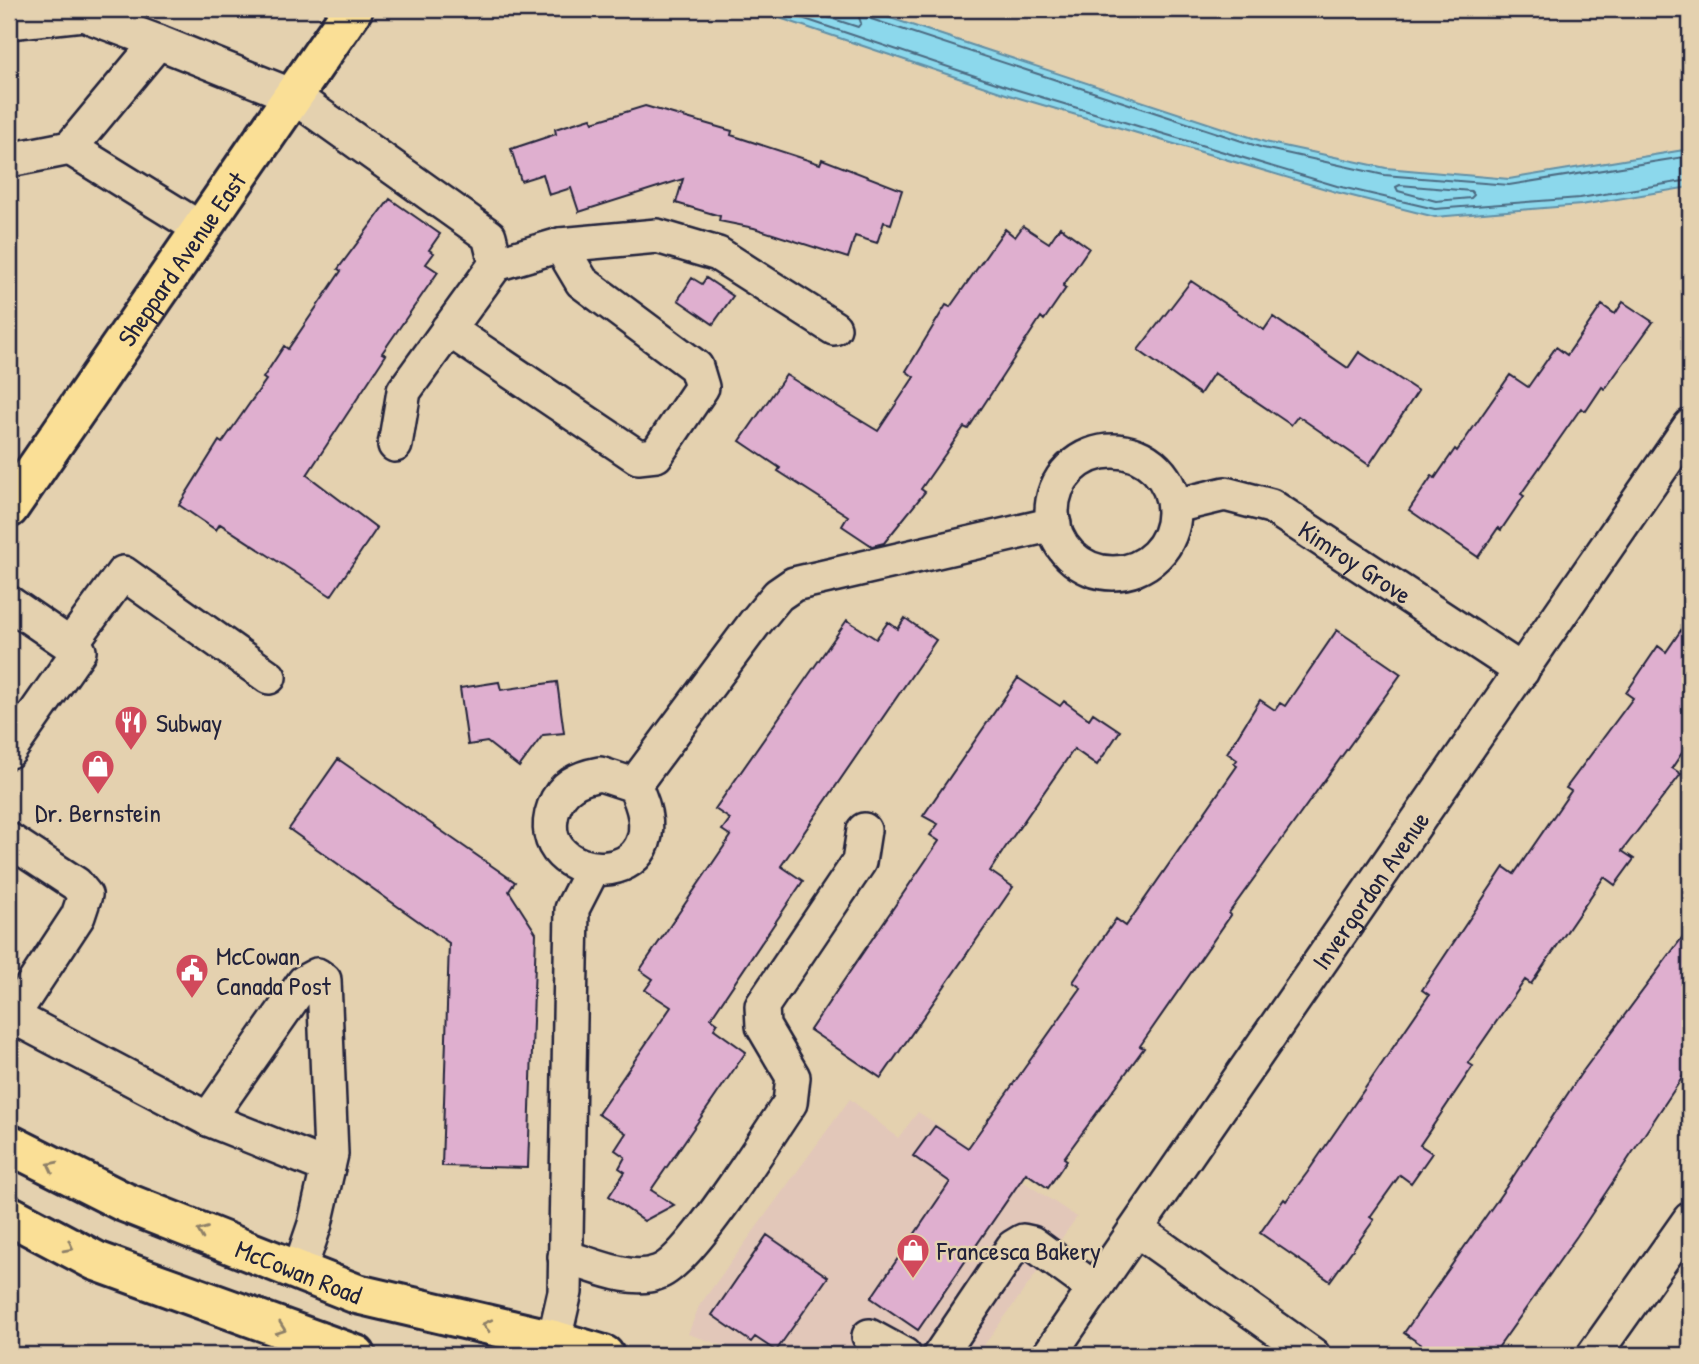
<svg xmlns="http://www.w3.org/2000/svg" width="1699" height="1364" font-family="'Patrick Hand',sans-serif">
<rect width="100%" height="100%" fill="#e4d1af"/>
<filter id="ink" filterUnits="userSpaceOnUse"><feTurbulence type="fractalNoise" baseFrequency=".0143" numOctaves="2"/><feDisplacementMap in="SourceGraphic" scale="14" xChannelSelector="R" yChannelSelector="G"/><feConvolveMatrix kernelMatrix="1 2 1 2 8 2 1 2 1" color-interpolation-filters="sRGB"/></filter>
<g filter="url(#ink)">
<path fill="#e2c7b9" d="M 850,1099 L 898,1138 L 918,1112 L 1077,1217 L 977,1355 L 751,1355 L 688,1334 L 699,1306 Z"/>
<path fill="#8cd8ec" stroke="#628fa5" stroke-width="2" d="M 753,9 L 863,9 L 1265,142 L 1386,168 L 1509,179 L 1690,149 L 1690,187 L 1581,205 L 1435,217 L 1336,192 L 1009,95 Z"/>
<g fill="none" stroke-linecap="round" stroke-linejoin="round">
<path stroke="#4c6b82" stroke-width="2" d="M 775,9 L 1011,88 L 1337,186 L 1435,209 L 1580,198 L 1690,180
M 803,9 L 858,27 L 861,23 L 856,9
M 865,9 L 871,19 L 1263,148 L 1384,175 L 1509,185 L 1690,156
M 1400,185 L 1471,191 L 1474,195 L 1471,198 L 1436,201 L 1398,191 L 1396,187 Z"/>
</g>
<path fill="#dfafcf" stroke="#22223b" stroke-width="2" d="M 645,106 L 732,131 L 731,135 L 820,164 L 822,159 L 902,190 L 891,224 L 884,222 L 877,243 L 855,236 L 848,258 L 754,228 L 719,221 L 720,216 L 676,203 L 683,179 L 579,212 L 571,188 L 549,195 L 543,174 L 521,181 L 511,149 L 556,134 L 555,129 L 591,118 L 593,122 Z
M 390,199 L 440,234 L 429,250 L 434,253 L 426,264 L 438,272 L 382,353 L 386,355 L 307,475 L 377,528 L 331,596 L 220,524 L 216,530 L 179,505 L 219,441 L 222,443 L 266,380 L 263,378 L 284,346 L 288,349 L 341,271 L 338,269 Z
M 1023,226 L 1049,243 L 1060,227 L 1089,248 L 1063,286 L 1066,288 L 1044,320 L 1041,317 L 968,429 L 964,427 L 921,489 L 925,492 L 884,543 L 872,546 L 842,526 L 848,516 L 778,471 L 780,468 L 740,441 L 786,375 L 878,431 L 914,377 L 906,371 L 946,305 L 950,307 L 1005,229 L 1015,237 Z
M 692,278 L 702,284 L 706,278 L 733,296 L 713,324 L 678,300 Z
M 1191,281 L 1264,330 L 1273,317 L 1348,368 L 1359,352 L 1418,391 L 1369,465 L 1298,416 L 1291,425 L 1214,373 L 1200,394 L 1138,350 Z
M 1623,302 L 1653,322 L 1605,389 L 1602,387 L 1586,411 L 1581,408 L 1521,494 L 1524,496 L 1501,530 L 1498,528 L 1478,557 L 1409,510 L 1432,476 L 1435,478 L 1455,449 L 1457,451 L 1510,375 L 1528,387 L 1556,347 L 1567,355 L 1602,305 L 1615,314 Z
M 1690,617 L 1690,741 L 1672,768 L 1681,774 L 1622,851 L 1634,859 L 1615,885 L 1604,877 L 1531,984 L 1525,980 L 1468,1063 L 1473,1066 L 1420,1145 L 1432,1153 L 1411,1183 L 1400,1175 L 1370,1217 L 1374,1220 L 1330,1281 L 1260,1233 L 1284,1199 L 1286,1201 L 1307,1173 L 1429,995 L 1422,990 L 1504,867 L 1514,874 L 1571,791 L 1566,788 L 1633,698 L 1626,693 L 1658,646 L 1666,652 Z
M 905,618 L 936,640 L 781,866 L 803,881 L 711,1018 L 718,1023 L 714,1029 L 746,1052 L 651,1190 L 674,1205 L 644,1221 L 609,1196 L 625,1172 L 619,1168 L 625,1157 L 615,1150 L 626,1133 L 598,1114 L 671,1007 L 645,990 L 653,979 L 640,970 L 731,836 L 722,830 L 730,819 L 715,809 L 847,620 L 876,639 L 888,622 L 898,629 Z
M 1337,630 L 1401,674 L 1229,913 L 1231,915 L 1140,1046 L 1144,1048 L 1064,1158 L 1067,1160 L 1048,1188 L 1026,1173 L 918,1330 L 871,1298 L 950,1182 L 913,1156 L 935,1126 L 968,1148 L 1081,988 L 1073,982 L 1116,919 L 1126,926 L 1237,766 L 1234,764 L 1237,760 L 1227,753 L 1260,700 L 1275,710 L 1280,703 L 1285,706 Z
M 1018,678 L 1060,706 L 1064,701 L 1089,719 L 1093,713 L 1120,731 L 1097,765 L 1074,749 L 1005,848 L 990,871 L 1013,887 L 881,1078 L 810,1030 L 939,841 L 930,835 L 938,824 L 923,816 Z
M 499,682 L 501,690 L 557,682 L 564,733 L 543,735 L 519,767 L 487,742 L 468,745 L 460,688 Z
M 338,759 L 515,882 L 509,891 L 536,933 L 528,1168 L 442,1166 L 449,943 L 289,829 Z
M 1690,927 L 1690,1066 L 1577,1236 L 1493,1355 L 1437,1355 L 1404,1333 L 1507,1186 L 1580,1075 Z
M 767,1235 L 828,1277 L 776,1351 L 755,1337 L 751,1342 L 712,1315 Z"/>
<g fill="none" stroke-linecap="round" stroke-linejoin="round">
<defs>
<g id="minor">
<path d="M 9,22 L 83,14 L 158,42"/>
<path d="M 9,160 L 70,148"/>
<path d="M 201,229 L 70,148 L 158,42 L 293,96 L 489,236 L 496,264 L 404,391 L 395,445"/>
<path d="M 496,264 L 560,245 L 657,236 L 718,254 L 834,328"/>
<path d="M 448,329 L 638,457 L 656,455 L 702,387 L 696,367 L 582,282 L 560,245"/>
<circle cx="1113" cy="512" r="61"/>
<path id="s1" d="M 1175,506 L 1225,494 L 1271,506 L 1522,671"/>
<path d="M 9,603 L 79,651 L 9,751"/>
<path d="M 70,645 L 123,573 L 269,677"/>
<path d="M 600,774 L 634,785 C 690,897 524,888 554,807 C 562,786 578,778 600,774 Z"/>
<path d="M 634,785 L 754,624 L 778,595 L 794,584 L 1054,524"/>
<path d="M 9,840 L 76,884 L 85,895 L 78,916 L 9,1021"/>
<path d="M 12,1016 L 208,1119 L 304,982 L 317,975 L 324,980 L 331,1154 L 315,1224 L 299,1271"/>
<path d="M 208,1119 L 328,1167"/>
<path d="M 1137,1230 L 1313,1355"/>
<path d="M 565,1257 C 592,1264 631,1284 659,1272 C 691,1260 767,1136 790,1103 L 793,1077 L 763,1026 L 762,1006 L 859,862 L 864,830"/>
<path d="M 869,1336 L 904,1355"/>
<path d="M 554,1340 L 565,1292 L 572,909 L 592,870"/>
<path d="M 940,1355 L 1013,1247 L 1023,1241 L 1032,1243 L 1095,1289"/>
<path id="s2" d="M 1049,1355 L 1690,426"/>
<path d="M 1594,1355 L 1690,1219"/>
</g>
<g id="major">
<path id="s3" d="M 9,508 L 353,9"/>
<path id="s4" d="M 9,1144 L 124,1202 L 357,1294 L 554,1340 L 604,1355"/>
<path d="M 9,1215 L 96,1261 L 356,1355"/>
</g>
</defs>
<use href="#minor" stroke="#22223b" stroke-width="38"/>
<use href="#major" stroke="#22223b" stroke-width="44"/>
<use href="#minor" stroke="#e4d1af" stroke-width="33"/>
<use href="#major" stroke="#fadf96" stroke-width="38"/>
</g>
<defs><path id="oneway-chevron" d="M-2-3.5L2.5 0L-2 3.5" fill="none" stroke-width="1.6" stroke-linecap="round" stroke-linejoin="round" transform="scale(1.75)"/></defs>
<g stroke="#8e8068">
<use href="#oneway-chevron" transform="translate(52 1166) rotate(-153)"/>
<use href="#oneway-chevron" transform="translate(202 1232) rotate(-158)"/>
<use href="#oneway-chevron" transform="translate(69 1247) rotate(28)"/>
<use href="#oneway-chevron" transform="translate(487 1325) rotate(-167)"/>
<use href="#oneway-chevron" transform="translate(281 1329) rotate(20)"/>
</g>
</g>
<defs>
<symbol id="restaurant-pin" viewBox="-11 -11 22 30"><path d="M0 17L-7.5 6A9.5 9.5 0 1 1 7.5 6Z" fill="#d1495b" stroke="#e4d1af"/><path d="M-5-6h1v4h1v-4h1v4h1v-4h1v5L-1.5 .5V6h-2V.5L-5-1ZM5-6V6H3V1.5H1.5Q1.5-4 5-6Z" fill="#fff"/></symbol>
<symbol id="shop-pin" viewBox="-11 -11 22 30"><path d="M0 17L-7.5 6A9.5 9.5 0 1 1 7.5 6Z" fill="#d1495b" stroke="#e4d1af"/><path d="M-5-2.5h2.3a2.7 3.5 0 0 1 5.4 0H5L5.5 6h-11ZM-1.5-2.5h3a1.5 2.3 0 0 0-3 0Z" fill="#fff"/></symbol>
<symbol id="civic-pin" viewBox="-11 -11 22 30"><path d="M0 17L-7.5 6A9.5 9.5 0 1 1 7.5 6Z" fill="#d1495b" stroke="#e4d1af"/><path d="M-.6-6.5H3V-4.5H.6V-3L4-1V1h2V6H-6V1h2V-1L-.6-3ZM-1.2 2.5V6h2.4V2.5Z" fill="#fff"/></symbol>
</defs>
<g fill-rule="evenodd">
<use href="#restaurant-pin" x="112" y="703" width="38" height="52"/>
<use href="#shop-pin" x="79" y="747" width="38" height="52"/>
<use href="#civic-pin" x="173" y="951" width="38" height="52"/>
<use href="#shop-pin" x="894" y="1231" width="38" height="52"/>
</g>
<g text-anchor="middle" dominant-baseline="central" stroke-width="5" stroke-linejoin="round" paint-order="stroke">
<g font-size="26" fill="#22223b" stroke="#e4d1af">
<text stroke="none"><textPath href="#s3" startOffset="303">Sheppard Avenue East</textPath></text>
<text stroke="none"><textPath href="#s1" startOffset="200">Kimroy Grove</textPath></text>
<text stroke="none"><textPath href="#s2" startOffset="565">Invergordon Avenue</textPath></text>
<text stroke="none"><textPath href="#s4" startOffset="317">McCowan Road</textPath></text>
</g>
<g font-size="26" fill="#22223b" stroke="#e4d1af" text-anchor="start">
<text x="156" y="722">Subway</text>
<text x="98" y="812" text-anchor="middle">Dr. Bernstein</text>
<text x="216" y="955">McCowan<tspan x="216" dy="30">Canada Post</tspan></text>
<text x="937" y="1250">Francesca Bakery</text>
</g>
</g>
<rect width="1699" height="1364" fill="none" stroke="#e4d1af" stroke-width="35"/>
<rect x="18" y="18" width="1664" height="1329" fill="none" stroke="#22223b" stroke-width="2.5" filter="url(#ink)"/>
</svg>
